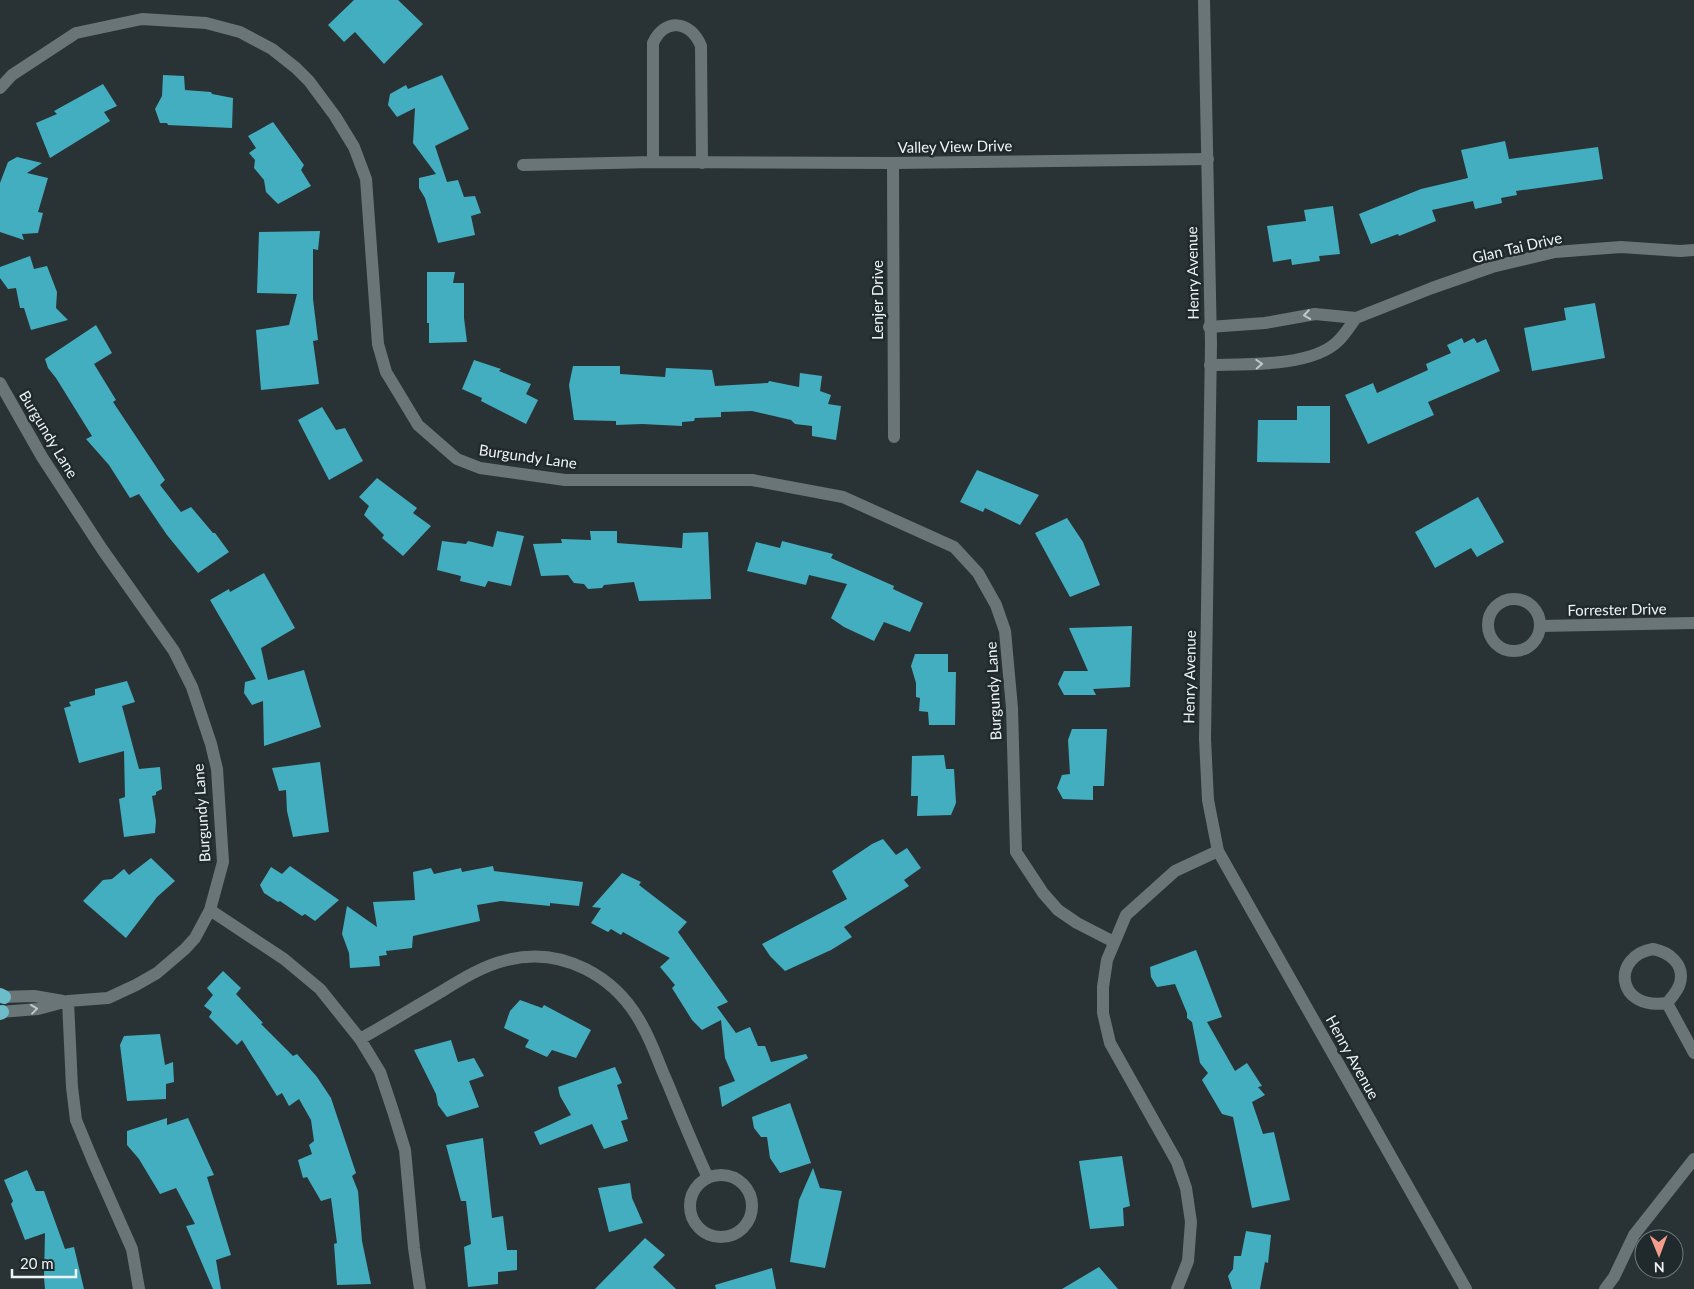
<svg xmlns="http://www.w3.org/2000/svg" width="1694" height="1289" font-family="Lato,sans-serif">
<rect width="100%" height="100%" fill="#293335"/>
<path fill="#44aec1" d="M 354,0 L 398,0 L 423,24 L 384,64 L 355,32 L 344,42 L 328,25 Z
M 163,75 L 184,76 L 185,90 L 211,92 L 212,94 L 233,98 L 232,128 L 168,125 L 167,123 L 160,123 L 155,109 L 162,96 Z
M 442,75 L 469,129 L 435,146 L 447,182 L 458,180 L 464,197 L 475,196 L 481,213 L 471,216 L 475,235 L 438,243 L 425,198 L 419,188 L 419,178 L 436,174 L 413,143 L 415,108 L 397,117 L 388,105 L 390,94 L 406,85 L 408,89 Z
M 103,84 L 117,106 L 104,112 L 110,121 L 50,158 L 36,123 L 57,114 L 54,111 Z
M 273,122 L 304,165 L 301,170 L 311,186 L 278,204 L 266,192 L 264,180 L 254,168 L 255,160 L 249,153 L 256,148 L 248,136 Z
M 1505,141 L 1509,159 L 1598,147 L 1603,179 L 1516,191 L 1517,195 L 1501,198 L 1502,203 L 1475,209 L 1473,201 L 1432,210 L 1436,221 L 1399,236 L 1398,234 L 1371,244 L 1359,214 L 1421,189 L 1468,178 L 1461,150 Z
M 17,157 L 42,163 L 27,173 L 48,178 L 38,212 L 43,213 L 38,233 L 22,234 L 24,240 L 0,232 L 0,183 L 8,162 Z
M 1333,206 L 1340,254 L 1319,256 L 1320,261 L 1292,265 L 1291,259 L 1273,262 L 1267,226 L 1306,221 L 1304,210 Z
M 320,231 L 318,250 L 313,249 L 313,299 L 318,340 L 313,341 L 319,384 L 261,390 L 256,330 L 289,325 L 297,294 L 257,293 L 259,232 Z
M 30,256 L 34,269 L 47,266 L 57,292 L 56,308 L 68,320 L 31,330 L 24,308 L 20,308 L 16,288 L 8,289 L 0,278 L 0,267 Z
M 427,272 L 455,272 L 453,283 L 464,283 L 464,318 L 467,342 L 429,343 L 429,323 L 427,323 Z
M 1595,303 L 1605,358 L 1532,371 L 1524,328 L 1566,320 L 1564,308 Z
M 96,325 L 112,353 L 94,364 L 116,400 L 113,402 L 165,480 L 160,485 L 181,512 L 191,507 L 213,533 L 215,533 L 229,552 L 198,573 L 167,535 L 139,494 L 130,498 L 109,465 L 86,439 L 92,436 L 56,378 L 48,368 L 45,359 Z
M 1462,338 L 1464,343 L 1474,338 L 1477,343 L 1486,339 L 1500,371 L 1428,402 L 1434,415 L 1368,444 L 1345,395 L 1373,383 L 1377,393 L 1428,370 L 1426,364 L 1451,353 L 1447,345 Z
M 474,360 L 501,369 L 499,371 L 531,384 L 526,394 L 538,400 L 526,424 L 481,401 L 482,398 L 462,389 Z
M 573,366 L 620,366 L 620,374 L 665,377 L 666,368 L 712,370 L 715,386 L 768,383 L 769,381 L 799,387 L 800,373 L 822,376 L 820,391 L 831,395 L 828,404 L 841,406 L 836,440 L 812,436 L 812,426 L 795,424 L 791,420 L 752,411 L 721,412 L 721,417 L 695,418 L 694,421 L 682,422 L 682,426 L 642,424 L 616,425 L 616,421 L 574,420 L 569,385 Z
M 1297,406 L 1330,406 L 1330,463 L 1257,462 L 1258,420 L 1297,420 Z
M 322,407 L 336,430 L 345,428 L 363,461 L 329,480 L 298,420 Z
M 977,470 L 1039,495 L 1020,525 L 985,508 L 983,512 L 960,502 Z
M 377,478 L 417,508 L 413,513 L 431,526 L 403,556 L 382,538 L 384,535 L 364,515 L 369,506 L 359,497 Z
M 1478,497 L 1504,542 L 1477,557 L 1471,548 L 1435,568 L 1415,532 Z
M 1067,518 L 1083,542 L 1100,585 L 1070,597 L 1035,533 Z
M 497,531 L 524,536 L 511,586 L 488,581 L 485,587 L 460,581 L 461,576 L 437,570 L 442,541 L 466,544 L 468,541 L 493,547 Z
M 590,531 L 617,531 L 617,543 L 682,548 L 683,533 L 708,532 L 711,599 L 639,601 L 634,582 L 604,585 L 602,588 L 588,589 L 584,584 L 574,583 L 568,575 L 541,576 L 533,544 L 562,543 L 561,539 L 591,540 Z
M 782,541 L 833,554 L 831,558 L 894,586 L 893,589 L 923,603 L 910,632 L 884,622 L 874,641 L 844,627 L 831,618 L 847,584 L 809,575 L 806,585 L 747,571 L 756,542 L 780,548 Z
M 264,573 L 295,628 L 261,648 L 268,680 L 304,670 L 321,727 L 264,746 L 263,701 L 252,705 L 244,693 L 245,682 L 256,679 L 210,600 L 229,589 L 230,592 Z
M 1132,626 L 1130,687 L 1093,689 L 1096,695 L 1064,695 L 1058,684 L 1064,671 L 1088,671 L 1069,628 Z
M 915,654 L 948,654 L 948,672 L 956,672 L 955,725 L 929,725 L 928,712 L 919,711 L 920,698 L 916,697 L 916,683 L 911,666 Z
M 127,681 L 135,702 L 122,706 L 139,769 L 160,767 L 162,789 L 156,792 L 156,795 L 152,796 L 156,821 L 155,833 L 124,837 L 119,799 L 125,797 L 124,751 L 79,763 L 64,708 L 71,706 L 69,702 L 95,695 L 95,689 Z
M 1072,729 L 1107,729 L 1104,786 L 1093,786 L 1093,800 L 1063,799 L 1057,788 L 1062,775 L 1070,774 L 1068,740 Z
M 944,755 L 946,769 L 954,769 L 956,803 L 951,815 L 917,816 L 918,796 L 911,796 L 912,756 Z
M 320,762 L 329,832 L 293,837 L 287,811 L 286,790 L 279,791 L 272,768 Z
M 883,839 L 896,855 L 907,848 L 921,868 L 904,880 L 909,886 L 844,927 L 852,937 L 831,950 L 785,971 L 770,956 L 762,944 L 847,899 L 832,871 L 872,844 Z
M 151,858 L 175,881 L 157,897 L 126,938 L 83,901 L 103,880 L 112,879 L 124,869 L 129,875 Z
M 290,866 L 339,900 L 315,921 L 305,914 L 302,916 L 280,901 L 278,902 L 264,893 L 260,885 L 271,867 L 282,874 Z
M 493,866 L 494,871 L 583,882 L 579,906 L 550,903 L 550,906 L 501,901 L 477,905 L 480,921 L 413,936 L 412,948 L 386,951 L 387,955 L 379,956 L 380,966 L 350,968 L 349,953 L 342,934 L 347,906 L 377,927 L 373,902 L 415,900 L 413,872 L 431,868 L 434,874 L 461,868 L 462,872 Z
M 622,873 L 641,882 L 639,885 L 687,922 L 678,932 L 728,1002 L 717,1007 L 736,1033 L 750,1027 L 758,1046 L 765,1046 L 771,1062 L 806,1054 L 808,1058 L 722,1107 L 719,1087 L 735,1081 L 725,1058 L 721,1020 L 702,1030 L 692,1020 L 672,988 L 675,985 L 660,967 L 670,958 L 623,932 L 621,935 L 611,929 L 608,932 L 591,923 L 601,908 L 592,907 Z
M 1196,950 L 1222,1017 L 1207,1022 L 1235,1071 L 1247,1063 L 1262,1086 L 1258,1087 L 1265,1095 L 1252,1102 L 1263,1134 L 1274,1132 L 1290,1200 L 1252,1208 L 1233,1117 L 1222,1114 L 1202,1080 L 1208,1073 L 1200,1063 L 1192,1022 L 1187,1018 L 1187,1013 L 1175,984 L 1157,987 L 1151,977 L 1150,967 Z
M 223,971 L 241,988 L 236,994 L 263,1023 L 261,1024 L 293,1056 L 297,1054 L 317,1077 L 331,1098 L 356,1173 L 352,1176 L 358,1191 L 362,1241 L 371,1284 L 337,1285 L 334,1244 L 337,1243 L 331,1198 L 321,1201 L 307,1177 L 303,1178 L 298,1160 L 312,1154 L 309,1145 L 314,1141 L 311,1120 L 299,1099 L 289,1106 L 282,1093 L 277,1096 L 242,1040 L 237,1045 L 209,1017 L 212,1012 L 204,1006 L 213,995 L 207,988 Z
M 520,1000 L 542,1008 L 544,1005 L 591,1030 L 576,1058 L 552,1050 L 547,1057 L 525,1047 L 529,1040 L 504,1028 L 510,1011 Z
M 160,1034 L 165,1065 L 173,1062 L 174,1082 L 166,1084 L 166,1099 L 127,1101 L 120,1045 L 124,1036 Z
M 451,1040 L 458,1062 L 474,1058 L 484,1076 L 469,1081 L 479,1107 L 447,1117 L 438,1105 L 436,1094 L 414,1050 Z
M 615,1067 L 622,1083 L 617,1085 L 628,1119 L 621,1121 L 628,1141 L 604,1149 L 592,1124 L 540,1145 L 534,1132 L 571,1115 L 560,1096 L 558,1087 Z
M 790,1103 L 811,1163 L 780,1173 L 770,1158 L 767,1137 L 761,1137 L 754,1128 L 752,1117 Z
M 167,1118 L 167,1125 L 188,1118 L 214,1175 L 207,1177 L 231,1255 L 216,1260 L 221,1289 L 213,1289 L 186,1226 L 195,1224 L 176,1188 L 160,1194 L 139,1159 L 127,1145 L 127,1131 Z
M 483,1138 L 492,1218 L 503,1216 L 507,1250 L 517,1250 L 517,1270 L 498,1272 L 498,1284 L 468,1287 L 464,1247 L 471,1244 L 466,1201 L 461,1201 L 446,1145 Z
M 1122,1156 L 1130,1206 L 1123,1208 L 1124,1226 L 1090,1229 L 1079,1161 Z
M 813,1168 L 820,1188 L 842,1191 L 825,1268 L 790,1262 L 799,1200 Z
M 27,1170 L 36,1191 L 44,1191 L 65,1249 L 74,1247 L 84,1289 L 45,1289 L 44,1278 L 45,1233 L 25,1240 L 11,1204 L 13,1201 L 4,1180 Z
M 630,1183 L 632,1198 L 643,1223 L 609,1232 L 598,1188 Z
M 1246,1231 L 1271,1235 L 1268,1263 L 1265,1262 L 1260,1289 L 1232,1289 L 1228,1276 L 1233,1269 L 1234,1256 L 1241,1256 Z
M 645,1238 L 665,1255 L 653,1267 L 676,1289 L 595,1289 Z
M 1099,1267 L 1118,1289 L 1062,1289 Z
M 772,1268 L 776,1289 L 716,1289 L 715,1285 Z"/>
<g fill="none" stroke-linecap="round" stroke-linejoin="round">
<path stroke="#6a7577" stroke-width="12" d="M 0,88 L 12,75 L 76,33 L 142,19 L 206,23 L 240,32 L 272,49 L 296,68 L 309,81 L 335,116 L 354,147 L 366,179 L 378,344 L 386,372 L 418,425 L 457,459 L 480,468 L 565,480 L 752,480 L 843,497 L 954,547 L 978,573 L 996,605 L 1005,631 L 1012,708 L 1016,852 L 1043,893 L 1058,910 L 1077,923 L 1114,942
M 653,162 L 653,43 C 665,17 691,21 701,46 L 702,163
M 893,163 L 894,437
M 523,165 L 653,162 L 893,163 L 1208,159
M 1209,327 L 1265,323 L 1315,314 L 1356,318 L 1432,288 L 1492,267 L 1555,252 L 1621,247 L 1680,251 L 1694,250
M 1210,365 C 1244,364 1311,367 1337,342 C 1344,336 1350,326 1356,318
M 0,383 L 42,457 L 102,549 L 174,651 L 192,687 L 211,744 L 217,769 L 223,862 L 210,910 L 195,938 L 185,949 L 157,973 L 136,985 L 108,998 L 68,1001 L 38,1009 L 0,1012
M1488 625a26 26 0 1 1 52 0a26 26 0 1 1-52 0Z
M 1540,626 L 1694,623
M 210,910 L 284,959 L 320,989 L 360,1039 L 380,1072 L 393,1111 L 405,1150 L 414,1248 L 420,1289
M 1653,949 C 1669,952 1685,964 1680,983 C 1678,991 1672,997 1667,1003 C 1616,1011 1611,956 1653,949 Z
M 0,997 L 34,996 L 63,1001
M 68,1001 L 72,1087 L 76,1120 L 93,1161 L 132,1249 L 139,1289
M 1667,1003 L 1694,1053
M 360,1039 C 387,1024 413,1008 439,993 C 460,980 482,966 507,960 C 562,946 616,976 642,1025 C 653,1044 659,1065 668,1084 C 681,1116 694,1147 708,1178
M690 1206a31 31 0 1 1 62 0a31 31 0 1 1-62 0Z
M 1177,1289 L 1188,1261 L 1191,1222 L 1186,1188 L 1177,1162 L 1110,1043 L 1103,1013 L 1103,987 L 1107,960 L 1126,915 L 1175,871 L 1218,851
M 1605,1289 L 1614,1277 L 1634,1235 L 1694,1159"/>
<path stroke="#6a7577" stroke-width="12" d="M 1204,0 L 1211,344 L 1205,739 L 1208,800 L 1218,851 L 1466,1289"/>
<path stroke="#6cbcca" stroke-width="14" d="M 0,995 L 4,997
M 0,1013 L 2,1012"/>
</g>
<defs><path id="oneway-chevron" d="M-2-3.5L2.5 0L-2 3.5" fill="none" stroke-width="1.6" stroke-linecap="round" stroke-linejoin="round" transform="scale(1.25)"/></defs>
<g stroke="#c0c8ca">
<use href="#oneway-chevron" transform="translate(1307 315) rotate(171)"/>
<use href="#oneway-chevron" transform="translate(1259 364) rotate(-3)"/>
<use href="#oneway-chevron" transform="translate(34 1009) rotate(-7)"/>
</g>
<g text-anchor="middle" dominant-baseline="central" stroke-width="5" stroke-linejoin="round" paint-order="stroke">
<g font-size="15" fill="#eef4f6" stroke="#20292b">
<text transform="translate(955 146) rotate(-1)">Valley View Drive</text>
<text transform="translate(1517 247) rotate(-13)">Glan Tai Drive</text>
<text transform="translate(1192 273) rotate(-91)">Henry Avenue</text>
<text transform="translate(877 300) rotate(-90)">Lenjer Drive</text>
<text transform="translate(49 434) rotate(59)">Burgundy Lane</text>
<text transform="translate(528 456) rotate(8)">Burgundy Lane</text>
<text transform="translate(1617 609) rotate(-1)">Forrester Drive</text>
<text transform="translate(1189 677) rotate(-89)">Henry Avenue</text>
<text transform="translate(993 691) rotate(-93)">Burgundy Lane</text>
<text transform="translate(201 813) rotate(-94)">Burgundy Lane</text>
<text transform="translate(1353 1057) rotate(61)">Henry Avenue</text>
</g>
</g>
<g transform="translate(1659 1254) rotate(179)"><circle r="24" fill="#20292b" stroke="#727a7c"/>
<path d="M0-4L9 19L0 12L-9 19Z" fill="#f49d8c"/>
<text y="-8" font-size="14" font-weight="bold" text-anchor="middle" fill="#eef4f6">N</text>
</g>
<path d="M12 1269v8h64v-8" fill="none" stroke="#eef4f6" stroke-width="2.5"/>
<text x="20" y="1269" font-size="15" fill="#eef4f6" stroke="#20292b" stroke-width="4" paint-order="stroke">20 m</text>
</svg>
